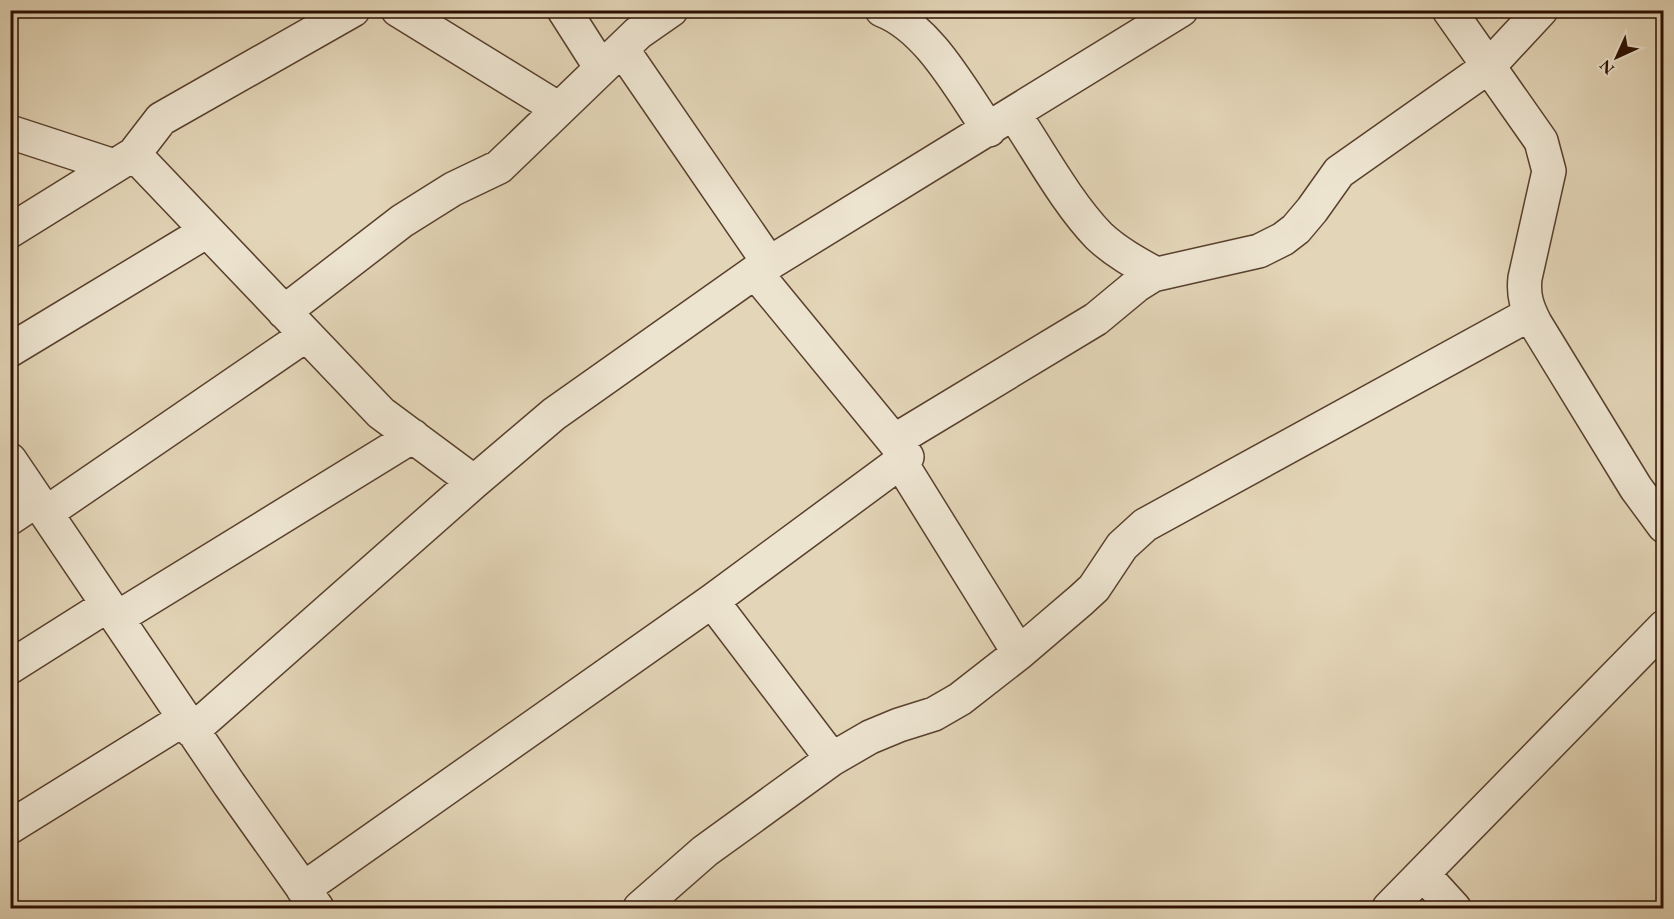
<svg xmlns="http://www.w3.org/2000/svg" width="1674" height="919" font-family="'EB Garamond',serif">
<rect width="100%" height="100%" fill="#e3d5b7"/>
<filter id="stains"><feTurbulence type="fractalNoise" baseFrequency=".00333" numOctaves="4"/><feColorMatrix values="0 0 0 0 .2 0 0 0 0 .09 0 0 0 0 .02 0 0 0 .5 -.17"/></filter>
<radialGradient id="worn" r=".72"><stop offset=".6" stop-color="#630" stop-opacity="0"/><stop offset="1" stop-color="#630" stop-opacity=".3"/></radialGradient>
<g fill="none" stroke-linecap="round" stroke-linejoin="round">
<defs>
<path id="minor" d="M 398,10 L 559,109
M 564,10 L 601,68
M 882,10 C 929,28 961,90 989,130
M 1449,10 L 1541,141 L 1549,171 L 1525,278 C 1523,296 1527,307 1535,323 L 1636,488 L 1664,526
M 622,49 L 769,263
M 1014,114 C 1040,153 1067,203 1099,236 C 1116,252 1136,263 1156,274
M 10,132 L 114,166
M 134,154 L 161,119 L 353,10
M 10,231 L 134,154 L 381,413 L 474,482 L 554,414 L 755,272 L 907,457 L 712,601 L 303,889
M 755,272 L 1181,10
M 284,312 L 402,221 L 453,189 L 499,167 L 638,33 L 671,10
M 10,350 L 207,231
M 894,441 L 1096,319 L 1137,285 L 1153,275 L 1259,251 L 1283,239 L 1296,229 L 1312,210 L 1339,172 L 1488,67 L 1541,10
M 10,460 L 229,784 L 317,908
M 901,463 L 1019,653
M 46,513 L 306,335
M 10,518 L 37,500
M 712,601 L 832,759
M 117,618 L 413,436
M 10,667 L 108,605
M 192,731 L 474,482
M 10,827 L 184,719
M 1423,874 L 1454,908
M 640,908 L 705,851 L 832,759 L 870,737 L 899,725 L 934,714 L 960,699 L 1019,653 L 1081,600 L 1094,588 L 1122,546 L 1145,525 L 1530,314
M 1389,908 L 1664,627"/>
</defs>
<use href="#minor" stroke="#59402e" stroke-width="36"/>
<use href="#minor" stroke="#ede4d0" stroke-width="33"/>
</g>
<rect width="1674" height="919" fill="none" stroke="#e3d5b7" stroke-width="36"/>
<rect x="12" y="12" width="1650" height="895" fill="none" stroke="#2b0e01" stroke-width="3"/>
<rect x="18" y="18" width="1638" height="883" fill="none" stroke="#2b0e01" stroke-width="1.5"/>
<g transform="translate(1617 57) rotate(225)" stroke="#ede4d0" stroke-width="4.5" paint-order="stroke">
<path d="M0-4.5L10 22L0 15L-10 22Z" fill="#2b0e01"/>
<text y="-9" font-size="16" font-weight="bold" text-anchor="middle" fill="#2b0e01">N</text>
</g>
<rect width="100%" height="100%" filter="url(#stains)"/>
<rect width="100%" height="100%" fill="url(#worn)"/>
</svg>
